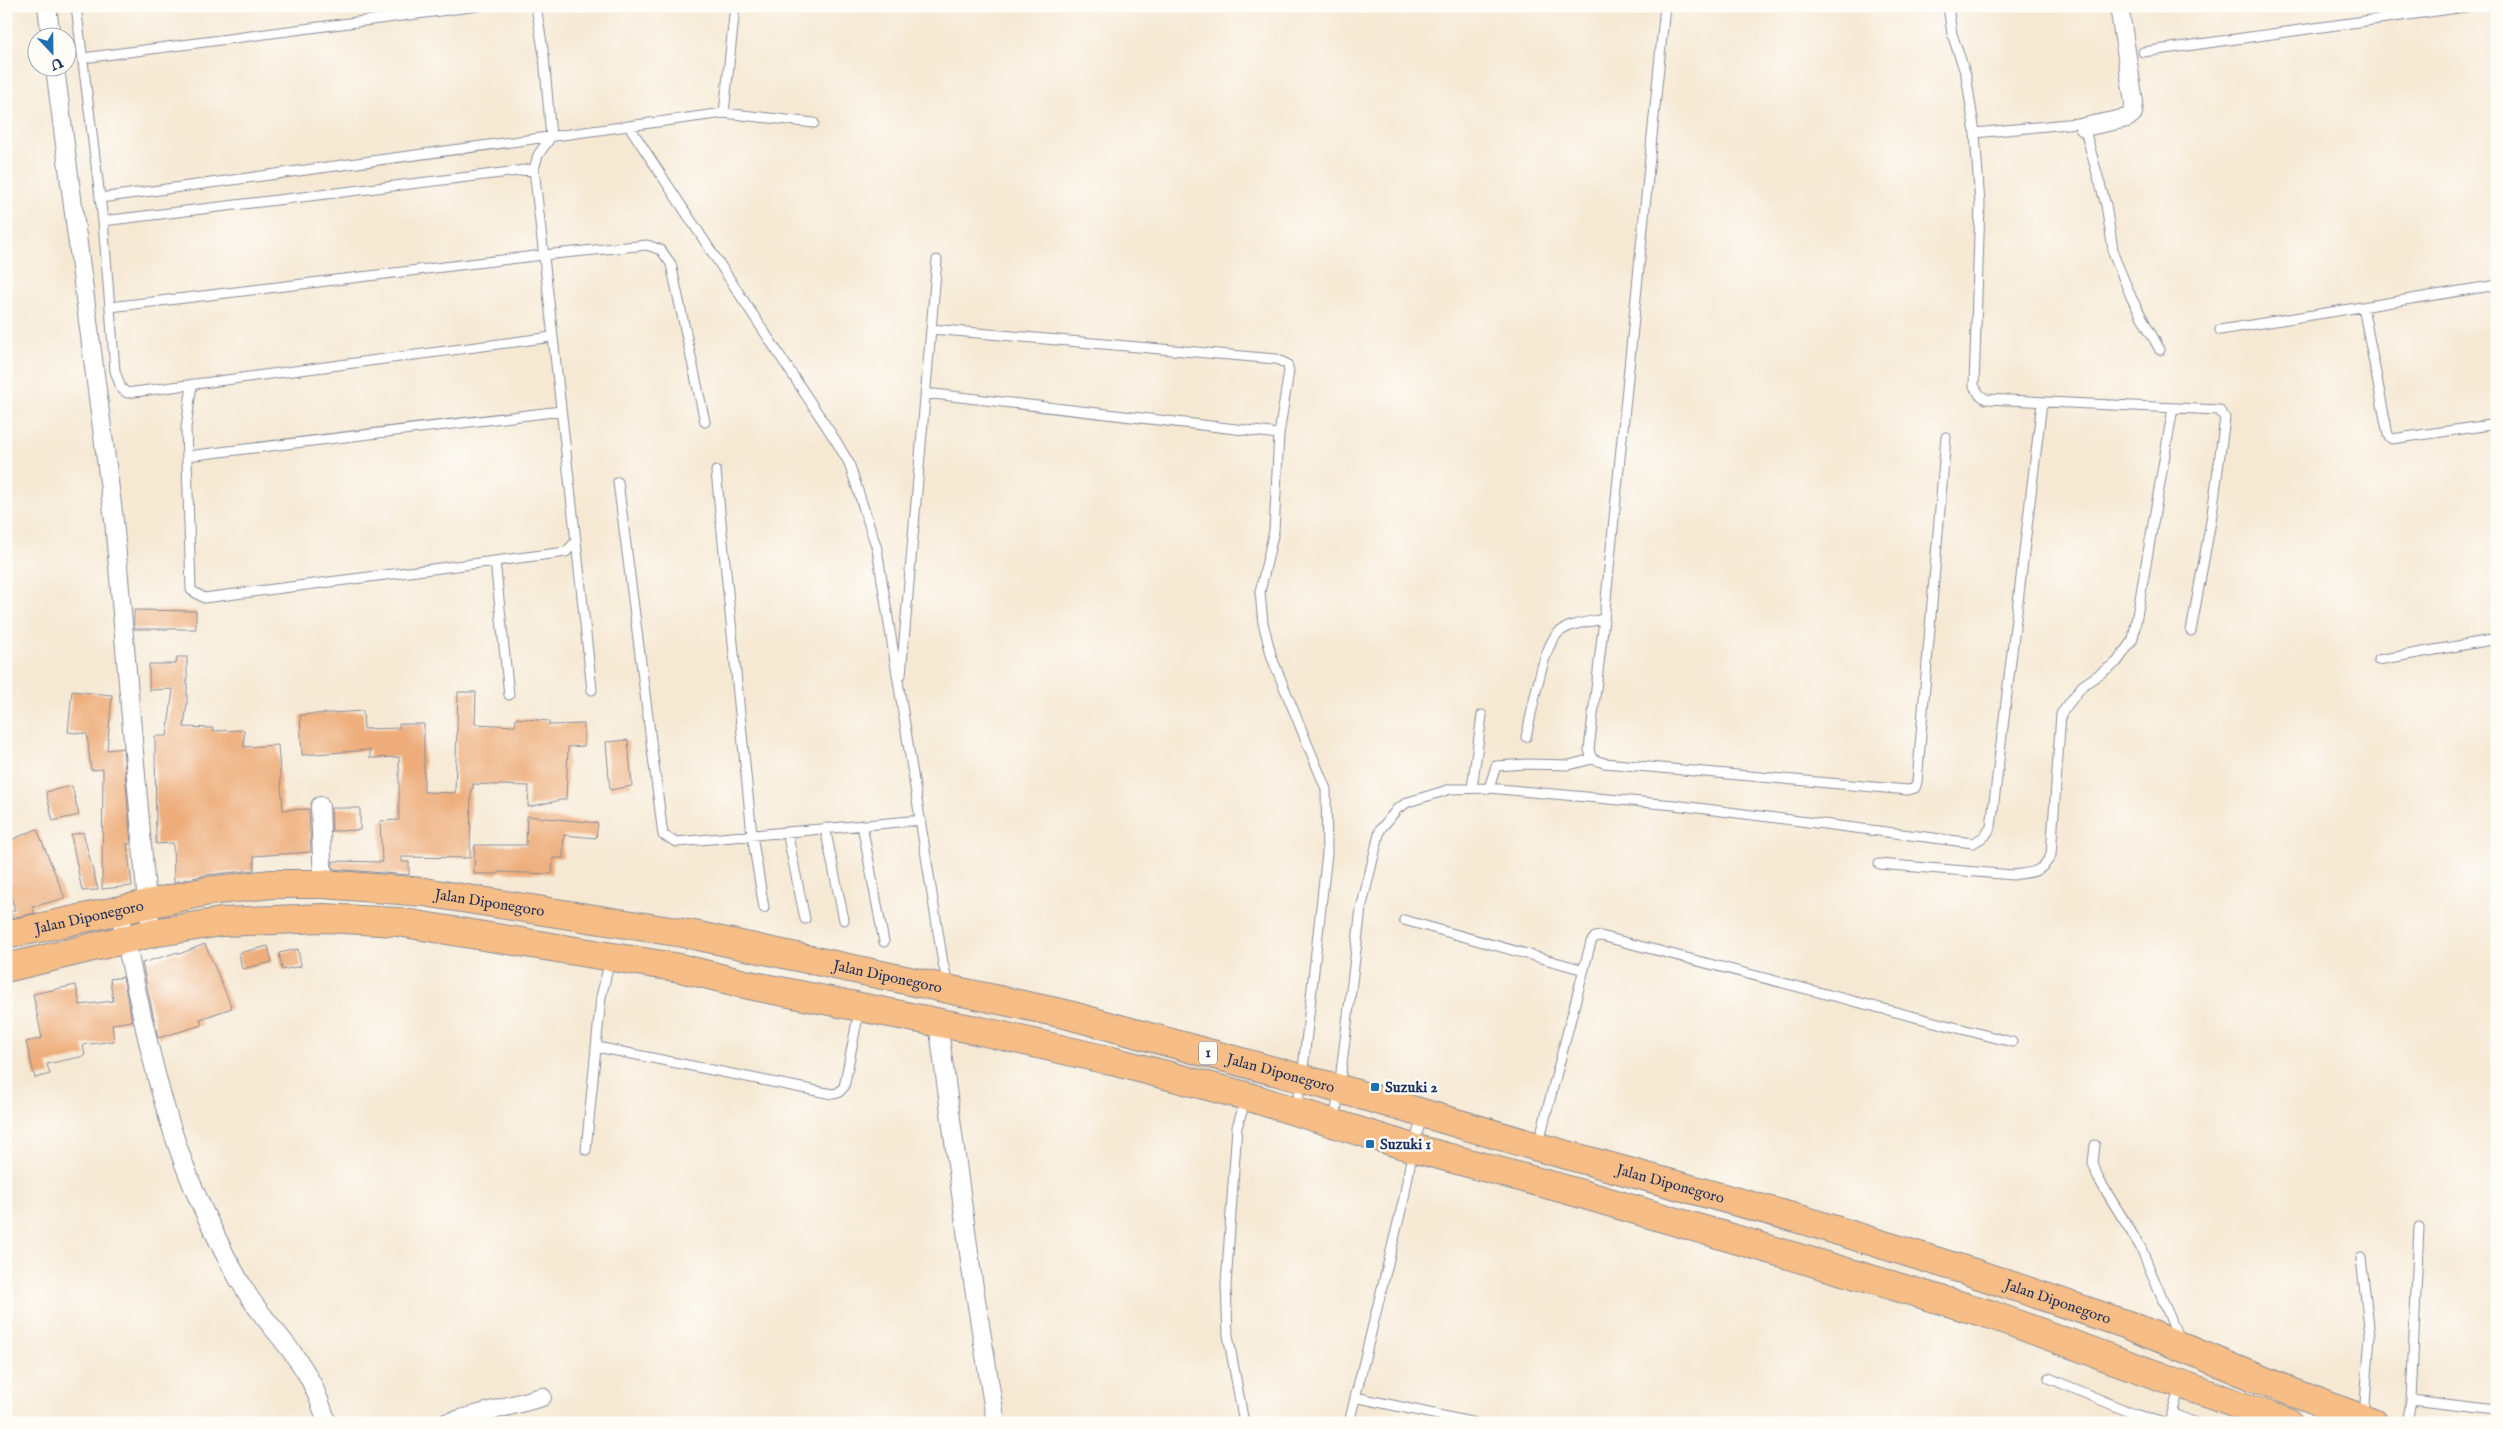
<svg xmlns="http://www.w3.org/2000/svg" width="2503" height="1429" font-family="'IM FELL English',serif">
<rect width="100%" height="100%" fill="#fdfcf7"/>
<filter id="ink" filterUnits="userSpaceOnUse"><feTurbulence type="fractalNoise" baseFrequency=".02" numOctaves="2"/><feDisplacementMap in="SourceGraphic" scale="10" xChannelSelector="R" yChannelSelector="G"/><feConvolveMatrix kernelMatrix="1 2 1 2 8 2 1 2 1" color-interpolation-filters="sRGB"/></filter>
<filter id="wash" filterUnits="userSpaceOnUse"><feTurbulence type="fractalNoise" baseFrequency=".0096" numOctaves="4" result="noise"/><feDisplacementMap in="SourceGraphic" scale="20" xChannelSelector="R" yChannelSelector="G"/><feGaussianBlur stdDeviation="1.12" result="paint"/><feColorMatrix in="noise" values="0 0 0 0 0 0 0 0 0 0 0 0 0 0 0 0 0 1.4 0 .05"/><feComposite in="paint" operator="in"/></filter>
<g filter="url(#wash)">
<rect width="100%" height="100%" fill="#f6e9d4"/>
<g id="blocks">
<path fill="#eead7a" d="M 134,610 L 196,611 L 196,629 L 134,629 Z
M 177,657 L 187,657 L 187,703 L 184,727 L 213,728 L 213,731 L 244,730 L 244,747 L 278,745 L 283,810 L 309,809 L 311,852 L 254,856 L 254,870 L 206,875 L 174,882 L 173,843 L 156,844 L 155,736 L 167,736 L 173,689 L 149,690 L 149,664 L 176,664 Z
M 72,691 L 112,695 L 107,750 L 123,748 L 131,844 L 127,844 L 132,886 L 102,889 L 103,769 L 91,770 L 87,734 L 68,732 Z
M 458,692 L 476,692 L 475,724 L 515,726 L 516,718 L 549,721 L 549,725 L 584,724 L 584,746 L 568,747 L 566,799 L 528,807 L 529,786 L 473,784 L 473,789 L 471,789 L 470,858 L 402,857 L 402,862 L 409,862 L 409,875 L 333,869 L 333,861 L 382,862 L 380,821 L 399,820 L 399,757 L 370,758 L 370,750 L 302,755 L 300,715 L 363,711 L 364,729 L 399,728 L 399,724 L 424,724 L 424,792 L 455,793 Z
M 628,740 L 632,786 L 610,790 L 606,742 Z
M 72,786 L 79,815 L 53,821 L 46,792 Z
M 331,808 L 360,808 L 360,830 L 332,831 Z
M 527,816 L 598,823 L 596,838 L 564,835 L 563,858 L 553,858 L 552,874 L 498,872 L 498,874 L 474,874 L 475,845 L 526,845 Z
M 37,829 L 65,898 L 32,907 L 35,913 L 13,918 L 10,912 L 15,910 L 6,881 L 6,842 Z
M 83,832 L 98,890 L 82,891 L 71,835 Z
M 205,944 L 232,1008 L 200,1019 L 202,1025 L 158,1038 L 142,963 L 178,952 L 179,954 Z
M 268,946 L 272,962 L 242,969 L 239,953 Z
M 298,949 L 301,966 L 282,970 L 279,953 Z
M 123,977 L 132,1021 L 112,1024 L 114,1041 L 83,1045 L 85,1056 L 47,1064 L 50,1074 L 35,1078 L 26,1042 L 42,1038 L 33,994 L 76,985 L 80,1005 L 113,1001 L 110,979 Z"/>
</g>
</g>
<g filter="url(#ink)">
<use href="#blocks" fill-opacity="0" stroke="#888c99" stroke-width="1"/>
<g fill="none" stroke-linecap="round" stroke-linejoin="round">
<defs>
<path id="lane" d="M 76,6 L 103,221 L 115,371 L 121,388 L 127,393 L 552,337
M 1665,6 L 1604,619 L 1589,750 L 1592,759 L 1604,763 L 1908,790 L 1915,788 L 1917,782 L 1946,437
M 1948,6 L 1952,34 L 1966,75 L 1975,133 L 1980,205 L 1974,386 L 1979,394 L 1986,399 L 2219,410 L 2225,418 L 2211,521 L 2191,631
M 2143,52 L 2472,6
M 83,58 L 478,6
M 724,113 L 735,6
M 629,126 L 836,441 L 849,463 L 877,549 L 943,963 L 948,985
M 1975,133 L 2077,123 L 2084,127 L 2106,205 L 2114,256 L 2132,299 L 2160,350
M 100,198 L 724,113 L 814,123
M 103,221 L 534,169
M 110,307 L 543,255 L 647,245 L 661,250 L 671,264 L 705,422
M 2363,307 L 2388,435 L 2392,439 L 2497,424
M 931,329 L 1276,359 L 1287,364 L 1289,371 L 1279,434 L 1274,531 L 1260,592 L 1263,623 L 1272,658 L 1326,789 L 1327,853 L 1302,1078 L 1296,1108
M 2220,330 L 2497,285
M 192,384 L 186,428 L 191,590 L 204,598 L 495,561
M 925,393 L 1279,434
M 187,456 L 561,411
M 716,471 L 752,835 L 764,908
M 618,482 L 663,835 L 677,842 L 921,820
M 576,541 L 592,690
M 2378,660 L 2497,639
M 901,675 L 937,260
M 509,695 L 495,561 L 566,552 L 576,541 L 534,169 L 538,155 L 551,137 L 544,56 L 536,6
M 1526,737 C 1532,714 1542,649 1557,634 C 1568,623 1590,622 1604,619
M 1472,788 L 1482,715
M 1489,788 L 1496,766 L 1527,764 L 1569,765 L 1592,759
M 862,825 L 884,942
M 825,828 L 844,920
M 787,832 L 805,919
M 1879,864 L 2013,875 C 2032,872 2041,874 2051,855 L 2061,714 L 2082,686 L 2117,662 L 2133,639 L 2173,408
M 1404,920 L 1584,970
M 597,1047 L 832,1094 L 838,1093 L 844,1087 L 859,1011
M 1335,1121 L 1361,909 L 1380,830 L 1397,809 L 1408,802 L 1451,789 L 1489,788 L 1674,805 L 1973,843 L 1985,836 L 1991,827 L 2042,402
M 1538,1145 L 1591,942 L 1595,937 L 1601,936 L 2012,1042
M 2095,1145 L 2093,1163 L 2098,1178 L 2141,1248 L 2179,1339
M 586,1150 L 601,997 L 610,960
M 2361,1258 L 2370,1335 L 2364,1417
M 2049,1378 L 2134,1414
M 1355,1397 L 1475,1423
M 2411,1400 L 2497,1410
M 2172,1413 L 2195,1423
M 1244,1423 L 1228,1335 L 1226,1285 L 1237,1127 L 1246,1099
M 1349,1423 L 1404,1198 L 1413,1148 L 1422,1117
M 2130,1423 L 2134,1414 L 2164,1423
M 2169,1423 L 2180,1387
M 2407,1423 L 2411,1400 L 2419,1227"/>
<path id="street" d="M 47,6 L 51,38
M 55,68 L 114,520 L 147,903 L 152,933
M 2084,127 L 2127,118 L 2133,113 L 2134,102 L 2119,6
M 320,806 L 323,884
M 119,909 C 143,1018 161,1128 212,1228 C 223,1252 236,1276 250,1298 C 267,1323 289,1345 305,1371 C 315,1387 321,1404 327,1423
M 938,1023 L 972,1275 L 996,1423
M 446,1423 L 542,1397"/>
<g id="highway">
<path id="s1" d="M 6,935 L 208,891 L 272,884 L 323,884 L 424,892 L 689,934 L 1065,1014 L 1340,1089 L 1538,1147 L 1803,1220 L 1971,1272 L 2128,1325 L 2289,1391 L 2374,1423"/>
<path d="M 6,968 L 152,933 L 221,922 L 324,918 L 398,922 L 680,968 L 749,985 L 981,1031 L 1112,1061 L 1246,1096 L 1413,1148 L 1568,1190 L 1989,1314 L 2288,1423"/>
</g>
</defs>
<use href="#lane" stroke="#888c99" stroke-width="11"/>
<use href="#street" stroke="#888c99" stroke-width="20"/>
<use href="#highway" stroke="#888c99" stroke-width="30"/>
<use href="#lane" stroke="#fff" stroke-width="9"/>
<use href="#street" stroke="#fff" stroke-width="18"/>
<use href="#highway" stroke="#f6be86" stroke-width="28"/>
</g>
</g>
<g fill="#1f6fb2" stroke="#fdfcf7" stroke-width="2">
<rect x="1370" y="1082" width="10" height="10" rx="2.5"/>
<rect x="1365" y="1139" width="10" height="10" rx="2.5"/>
</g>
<g text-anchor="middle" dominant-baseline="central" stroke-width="5" stroke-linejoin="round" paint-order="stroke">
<rect fill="#fdfcf7" stroke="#5f6c8c" stroke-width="1" x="1199" y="1041.5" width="18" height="23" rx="4"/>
<g font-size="14" font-weight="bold" fill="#1b2f5e">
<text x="1208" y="1053">1</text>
</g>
<g font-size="15" fill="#1b2f5e" stroke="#fdfcf7">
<text stroke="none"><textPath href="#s1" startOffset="490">Jalan Diponegoro</textPath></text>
<text stroke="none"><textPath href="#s1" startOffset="85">Jalan Diponegoro</textPath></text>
<text stroke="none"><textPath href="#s1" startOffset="895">Jalan Diponegoro</textPath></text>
<text stroke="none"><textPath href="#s1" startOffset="1300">Jalan Diponegoro</textPath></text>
<text stroke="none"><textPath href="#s1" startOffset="1705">Jalan Diponegoro</textPath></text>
<text stroke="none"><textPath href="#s1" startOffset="2110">Jalan Diponegoro</textPath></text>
</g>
<g font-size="15" font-weight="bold" fill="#1b2f5e" stroke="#fdfcf7" text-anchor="start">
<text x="1385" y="1087">Suzuki 2</text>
<text x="1380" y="1144">Suzuki 1</text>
</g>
</g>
<rect width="2503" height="1429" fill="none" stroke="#fdfcf7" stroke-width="25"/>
<g transform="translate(52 52) rotate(158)"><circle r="24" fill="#fdfcf7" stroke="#a3aaba"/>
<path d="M0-4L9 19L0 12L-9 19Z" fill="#1f6fb2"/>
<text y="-8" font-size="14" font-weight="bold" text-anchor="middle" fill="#1b2f5e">U</text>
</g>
</svg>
